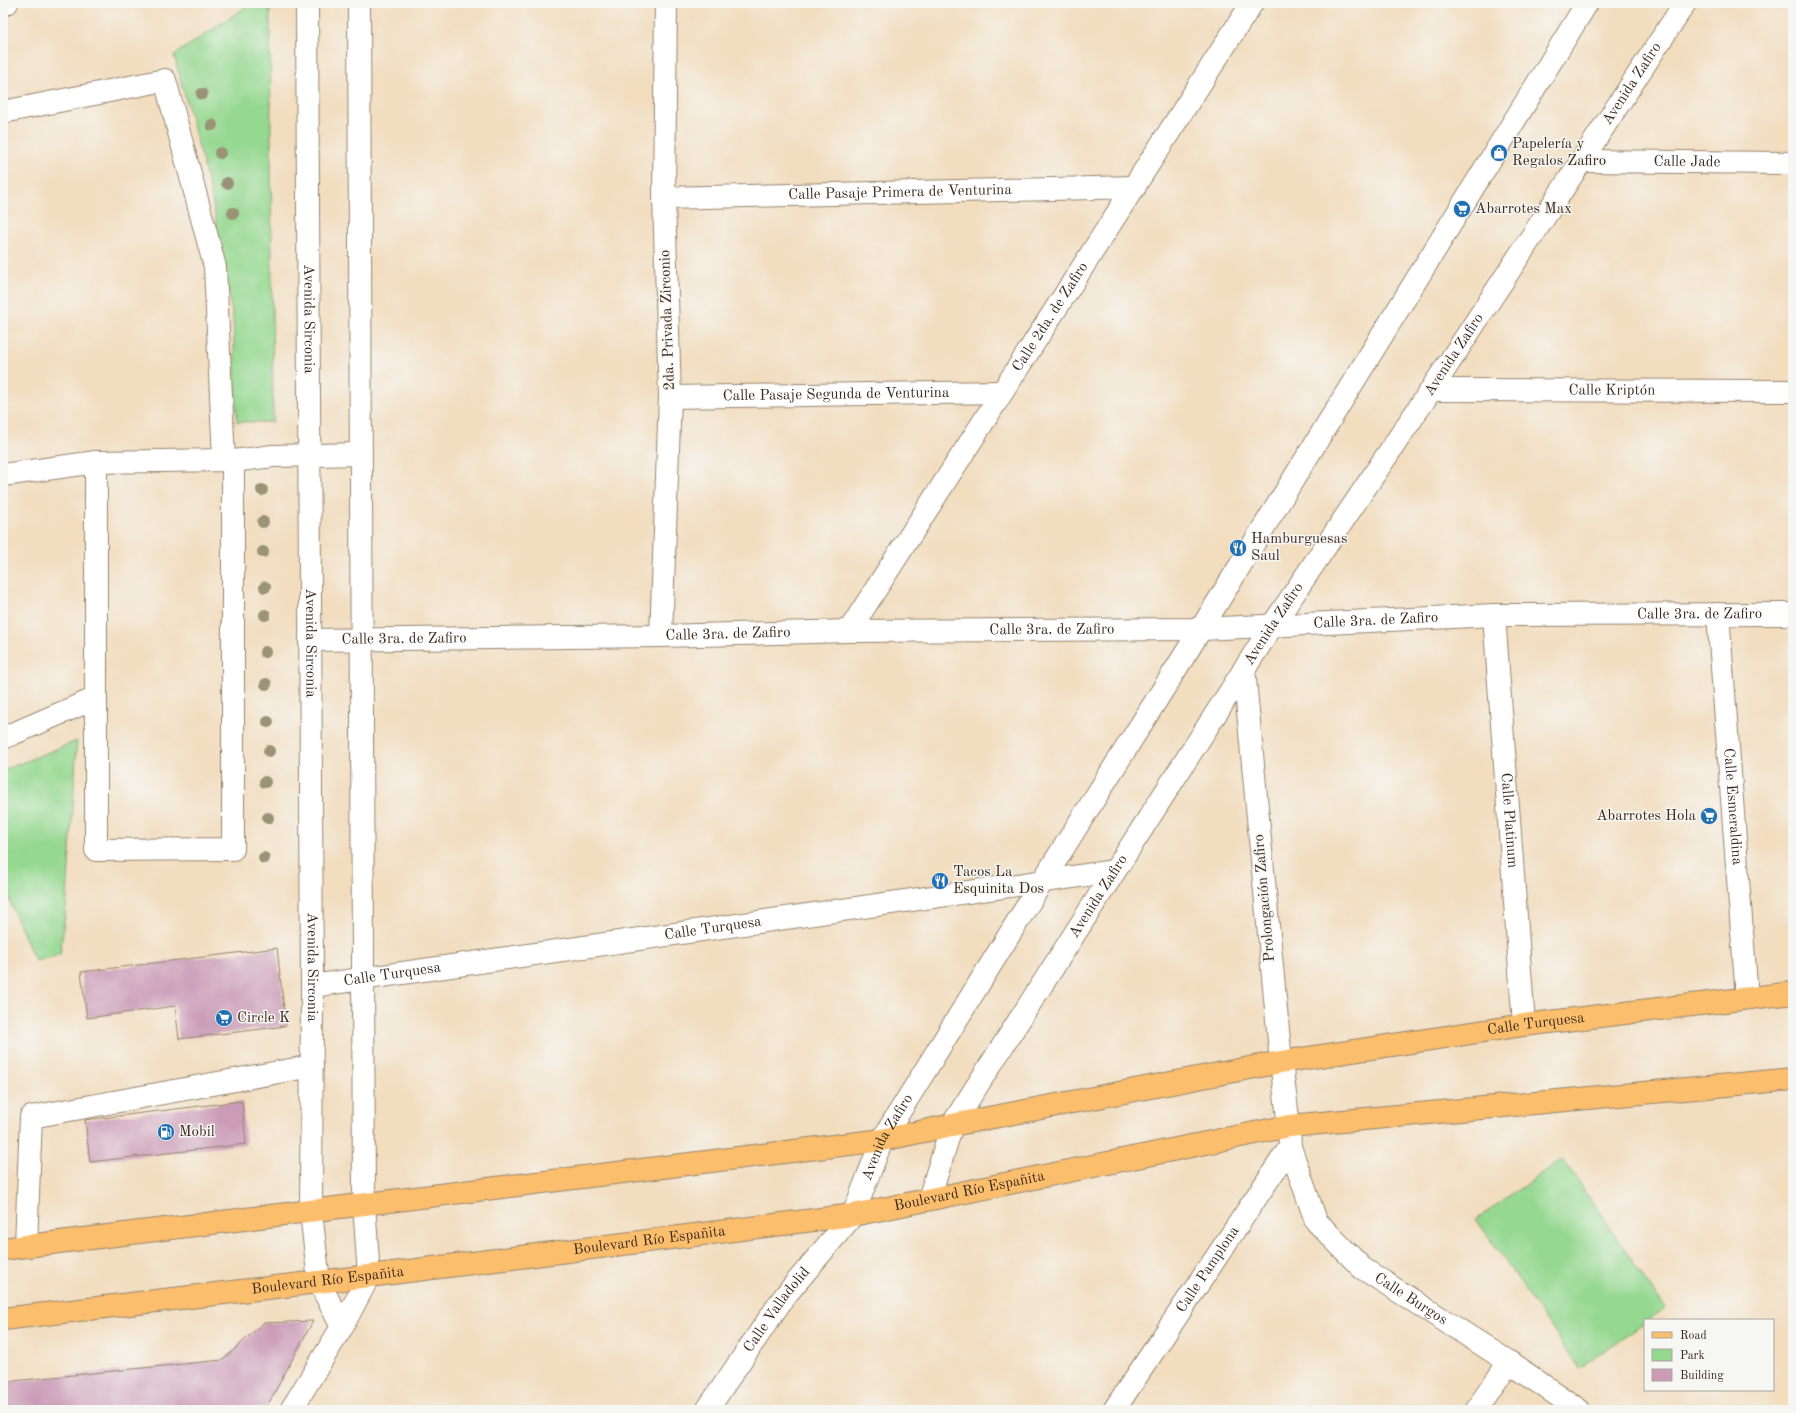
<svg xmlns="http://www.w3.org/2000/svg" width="1796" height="1413" font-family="'Old Standard TT',serif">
<rect width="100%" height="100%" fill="#f6f6f2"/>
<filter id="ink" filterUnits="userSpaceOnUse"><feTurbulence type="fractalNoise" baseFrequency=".025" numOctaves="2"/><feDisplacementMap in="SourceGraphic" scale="8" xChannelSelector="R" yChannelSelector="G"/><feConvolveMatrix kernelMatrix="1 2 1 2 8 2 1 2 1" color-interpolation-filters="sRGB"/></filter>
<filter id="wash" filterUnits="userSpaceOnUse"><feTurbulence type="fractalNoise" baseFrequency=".012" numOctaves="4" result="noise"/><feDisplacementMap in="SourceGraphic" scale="16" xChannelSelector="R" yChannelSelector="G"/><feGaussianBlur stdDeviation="0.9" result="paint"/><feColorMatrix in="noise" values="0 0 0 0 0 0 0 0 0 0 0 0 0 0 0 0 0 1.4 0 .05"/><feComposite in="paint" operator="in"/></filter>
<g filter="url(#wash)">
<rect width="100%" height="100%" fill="#f2ddbf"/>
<path fill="#95d890" stroke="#688157" d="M 252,3 L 270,3 L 273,422 L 237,422 L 233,318 L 211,193 L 174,55 Z
M 77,741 L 67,898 L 60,955 L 35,961 L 14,912 L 3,880 L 3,770 Z
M 1563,1159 L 1665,1309 L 1649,1320 L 1645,1320 L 1645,1323 L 1579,1368 L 1476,1219 Z"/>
<g id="blocks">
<path fill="#cb9bb7" d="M 277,948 L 286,1026 L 179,1039 L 175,1006 L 87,1018 L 81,972 Z
M 242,1101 L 246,1144 L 90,1162 L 85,1120 Z
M 313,1321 L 265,1410 L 3,1410 L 3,1382 L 223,1360 L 263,1323 Z"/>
</g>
</g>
<g filter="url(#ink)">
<use href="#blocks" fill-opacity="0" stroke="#96846e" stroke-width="1"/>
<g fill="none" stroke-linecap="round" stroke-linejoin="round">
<defs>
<g id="minor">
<path id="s1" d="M 307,3 L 312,986 L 311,1212 L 319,1282 L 342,1327"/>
<path d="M 3,5 L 7,3"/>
<path d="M 3,112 L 165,80 L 215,267 L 224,460"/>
<path id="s2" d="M 1581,161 L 1793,163"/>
<path id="s3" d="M 664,198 L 1135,187"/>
<path id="s4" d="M 1431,390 L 1793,391"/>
<path id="s5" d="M 670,397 L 1002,392"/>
<path d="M 96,462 L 96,850 L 233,849 L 233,461"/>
<path d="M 3,475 L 96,462 L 224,460 L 233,461 L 273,456 L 360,454"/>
<path id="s6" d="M 1718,614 L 1747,998"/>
<path id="s7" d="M 1494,615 L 1524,1025"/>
<path id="s8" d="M 849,631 L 1252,3"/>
<path d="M 661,636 L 670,397 L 664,198 L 666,3"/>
<path id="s9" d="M 310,640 L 661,636 L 849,631 L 1201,629 L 1494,615 L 1793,614"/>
<path d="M 3,738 L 96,698"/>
<path id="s10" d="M 312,986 L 1114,871"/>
<path id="s11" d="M 1290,1147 L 1316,1221 L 1362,1268 L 1509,1362 L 1579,1410"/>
<path id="s12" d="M 929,1199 L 952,1125 L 1272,626 L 1431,390 L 1685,3"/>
<path d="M 26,1246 L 31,1117 L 312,1066"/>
<path d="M 291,1410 L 342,1327 L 369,1276 L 364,1204 L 359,3"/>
<path id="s13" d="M 707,1410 L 784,1297 L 853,1215 L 882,1140 L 1042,882 L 1201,629 L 1587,3"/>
<path id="s14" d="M 1114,1410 L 1290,1147 L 1289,1126 L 1281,1062 L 1244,669"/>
<path d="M 1476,1410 L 1509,1362"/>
</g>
<g id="major">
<path id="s15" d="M 3,1249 L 882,1140 L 952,1125 L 1281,1062 L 1524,1025 L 1793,993"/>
<path id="s16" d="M 3,1319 L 369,1276 L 853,1215 L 1289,1126 L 1793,1079"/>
</g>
</defs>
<use href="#minor" stroke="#96846e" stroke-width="24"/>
<use href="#major" stroke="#96846e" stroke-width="24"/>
<use href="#minor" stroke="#fff" stroke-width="22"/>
<use href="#major" stroke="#fabe6d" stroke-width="22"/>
</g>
<g fill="#9a9376">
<circle cx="202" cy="94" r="6"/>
<circle cx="212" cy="125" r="6"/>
<circle cx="220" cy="153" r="6"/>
<circle cx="227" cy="183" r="6"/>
<circle cx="233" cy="213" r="6"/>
<circle cx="262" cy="490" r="6"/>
<circle cx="263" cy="522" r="6"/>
<circle cx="263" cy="552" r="6"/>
<circle cx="265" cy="587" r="6"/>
<circle cx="265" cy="615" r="6"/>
<circle cx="265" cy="652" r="6"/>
<circle cx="266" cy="684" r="6"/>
<circle cx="268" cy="722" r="6"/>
<circle cx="269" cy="751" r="6"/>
<circle cx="265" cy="782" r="6"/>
<circle cx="268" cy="818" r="6"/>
<circle cx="264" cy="858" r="6"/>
</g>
</g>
<defs>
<symbol id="shop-disc" viewBox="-11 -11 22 22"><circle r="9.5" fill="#1f6fb2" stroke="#f6f6f2"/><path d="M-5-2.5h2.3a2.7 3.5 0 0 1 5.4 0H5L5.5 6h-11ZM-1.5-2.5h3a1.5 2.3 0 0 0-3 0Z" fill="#fff"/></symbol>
<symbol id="supermarket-disc" viewBox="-11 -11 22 22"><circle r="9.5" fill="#1f6fb2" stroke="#f6f6f2"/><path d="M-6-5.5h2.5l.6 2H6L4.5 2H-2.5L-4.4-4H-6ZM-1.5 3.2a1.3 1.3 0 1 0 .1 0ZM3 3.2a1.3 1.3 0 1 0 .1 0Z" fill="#fff"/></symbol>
<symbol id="restaurant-disc" viewBox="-11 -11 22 22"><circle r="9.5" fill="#1f6fb2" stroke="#f6f6f2"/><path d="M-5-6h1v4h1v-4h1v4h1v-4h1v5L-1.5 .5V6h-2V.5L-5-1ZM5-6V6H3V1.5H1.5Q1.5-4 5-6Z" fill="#fff"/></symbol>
<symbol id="fuel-disc" viewBox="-11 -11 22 22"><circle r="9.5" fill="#1f6fb2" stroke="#f6f6f2"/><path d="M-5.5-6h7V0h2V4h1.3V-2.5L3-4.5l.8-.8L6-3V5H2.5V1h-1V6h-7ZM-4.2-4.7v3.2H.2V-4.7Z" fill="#fff"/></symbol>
</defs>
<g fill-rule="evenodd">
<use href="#shop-disc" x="1489" y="143" width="20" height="20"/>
<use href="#supermarket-disc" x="1452" y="199" width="20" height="20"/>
<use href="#restaurant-disc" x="1228" y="538" width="20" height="20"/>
<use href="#supermarket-disc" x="1699" y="806" width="20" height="20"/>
<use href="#restaurant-disc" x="930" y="871" width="20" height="20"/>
<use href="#supermarket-disc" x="214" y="1008" width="20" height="20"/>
<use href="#fuel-disc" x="156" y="1122" width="20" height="20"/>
</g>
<g text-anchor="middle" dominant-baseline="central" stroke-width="3" stroke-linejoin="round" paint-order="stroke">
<g font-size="15" fill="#3b2a1e" stroke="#f6f6f2">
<text stroke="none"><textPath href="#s12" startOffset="1321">Avenida Zafiro</textPath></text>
<text stroke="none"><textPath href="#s2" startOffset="106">Calle Jade</textPath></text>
<text stroke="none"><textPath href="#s3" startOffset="236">Calle Pasaje Primera de Venturina</textPath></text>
<text stroke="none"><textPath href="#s8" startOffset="373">Calle 2da. de Zafiro</textPath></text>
<text stroke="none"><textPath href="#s1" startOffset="316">Avenida Sirconia</textPath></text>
<text transform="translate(668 320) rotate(-92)">2da. Privada Zirconio</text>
<text stroke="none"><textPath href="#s12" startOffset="997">Avenida Zafiro</textPath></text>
<text stroke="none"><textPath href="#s4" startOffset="181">Calle Kriptón</textPath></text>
<text stroke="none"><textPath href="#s5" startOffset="166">Calle Pasaje Segunda de Venturina</textPath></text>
<text stroke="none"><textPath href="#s9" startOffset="1390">Calle 3ra. de Zafiro</textPath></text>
<text stroke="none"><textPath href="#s9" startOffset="1066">Calle 3ra. de Zafiro</textPath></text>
<text stroke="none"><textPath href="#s12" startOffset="673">Avenida Zafiro</textPath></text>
<text stroke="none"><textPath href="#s9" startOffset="742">Calle 3ra. de Zafiro</textPath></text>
<text stroke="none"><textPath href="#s9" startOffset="418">Calle 3ra. de Zafiro</textPath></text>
<text stroke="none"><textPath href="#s9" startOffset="94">Calle 3ra. de Zafiro</textPath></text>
<text stroke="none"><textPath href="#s1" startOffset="640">Avenida Sirconia</textPath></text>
<text stroke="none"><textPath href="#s6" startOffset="193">Calle Esmeraldina</textPath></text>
<text stroke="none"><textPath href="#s7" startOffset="206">Calle Platinum</textPath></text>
<text stroke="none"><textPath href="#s12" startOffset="349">Avenida Zafiro</textPath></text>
<text transform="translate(1265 898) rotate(-95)">Prolongación Zafiro</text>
<text stroke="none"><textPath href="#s10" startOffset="405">Calle Turquesa</textPath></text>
<text stroke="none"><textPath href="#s1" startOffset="964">Avenida Sirconia</textPath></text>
<text stroke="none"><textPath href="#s10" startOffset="81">Calle Turquesa</textPath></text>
<text stroke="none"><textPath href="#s15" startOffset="1550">Calle Turquesa</textPath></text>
<text stroke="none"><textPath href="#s13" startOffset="329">Avenida Zafiro</textPath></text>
<text stroke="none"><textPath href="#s16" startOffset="975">Boulevard Río Españita</textPath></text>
<text stroke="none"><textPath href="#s16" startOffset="651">Boulevard Río Españita</textPath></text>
<text stroke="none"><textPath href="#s14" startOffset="169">Calle Pamplona</textPath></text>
<text stroke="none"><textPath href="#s16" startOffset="327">Boulevard Río Españita</textPath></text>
<text stroke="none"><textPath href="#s11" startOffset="202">Calle Burgos</textPath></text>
<text stroke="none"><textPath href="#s13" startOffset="122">Calle Valladolid</textPath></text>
</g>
<g font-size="15" fill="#3b2a1e" stroke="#f6f6f2" text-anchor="start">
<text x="1512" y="144">Papelería y<tspan x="1512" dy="17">Regalos Zafiro</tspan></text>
<text x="1475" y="209">Abarrotes Max</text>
<text x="1251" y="539">Hamburguesas<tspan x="1251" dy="17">Saul</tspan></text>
<text x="1696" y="816" text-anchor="end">Abarrotes Hola</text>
<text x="953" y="872">Tacos La<tspan x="953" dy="17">Esquinita Dos</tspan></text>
<text x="237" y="1018">Circle K</text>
<text x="179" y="1132">Mobil</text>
</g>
</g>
<rect width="1796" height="1413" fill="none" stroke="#f6f6f2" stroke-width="16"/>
<rect x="1644" y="1319" width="130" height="72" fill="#f6f6f2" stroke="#aba49d"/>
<rect x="1652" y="1332" width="20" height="6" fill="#fabe6d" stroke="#aba49d"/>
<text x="1680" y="1339" font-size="12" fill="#3b2a1e">Road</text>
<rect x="1652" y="1349" width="20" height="12" fill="#95d890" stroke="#aba49d"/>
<text x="1680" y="1359" font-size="12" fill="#3b2a1e">Park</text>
<rect x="1652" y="1369" width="20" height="12" fill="#cb9bb7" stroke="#aba49d"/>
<text x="1680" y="1379" font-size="12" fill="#3b2a1e">Building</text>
</svg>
